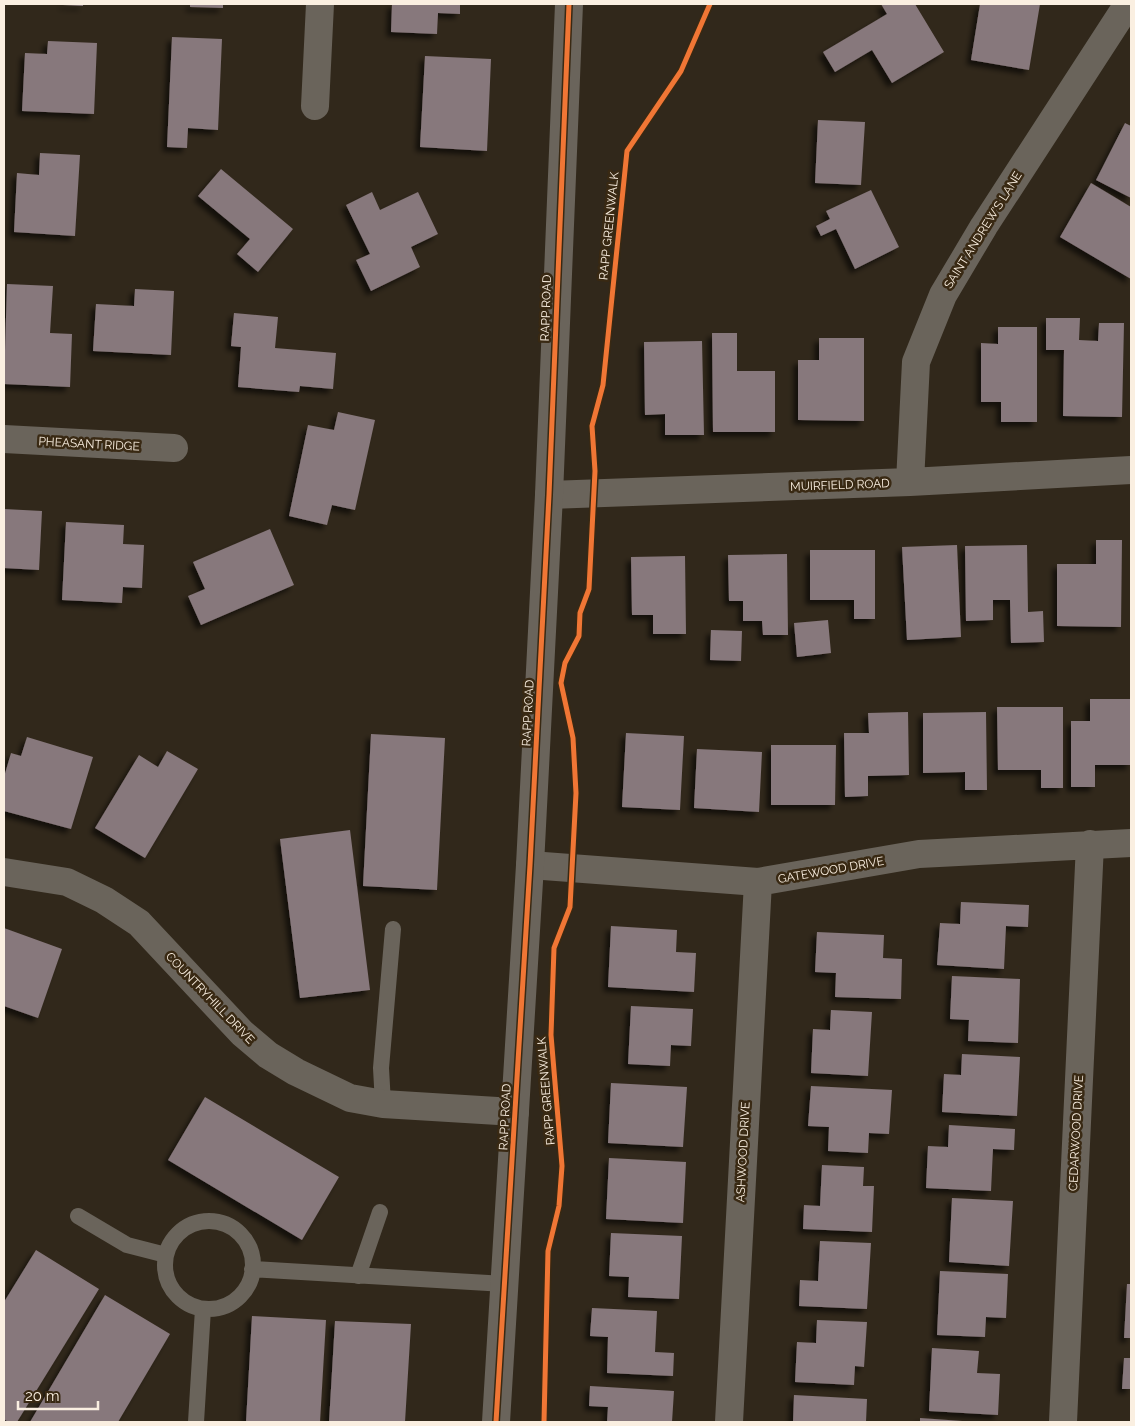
<svg xmlns="http://www.w3.org/2000/svg" width="1135" height="1426" font-family="Raleway,sans-serif">
<defs>
<filter id="shadow"><feDropShadow dx="-4.5" dy="4.5" stdDeviation="2.5" flood-color="#0009"/></filter>
</defs>
<rect width="100%" height="100%" fill="#31281b"/>
<path fill="#87787c" filter="url(#shadow)" d="M 63,4 L 83,4 L 83,6 L 63,5 Z
M 190,4 L 223,4 L 223,8 L 190,7 Z
M 392,4 L 460,4 L 460,14 L 438,13 L 437,34 L 391,32 Z
M 881,4 L 915,4 L 944,52 L 892,83 L 872,50 L 835,72 L 823,52 L 887,14 Z
M 980,4 L 1040,4 L 1029,70 L 971,60 Z
M 172,37 L 222,39 L 218,130 L 188,128 L 187,148 L 167,147 Z
M 48,41 L 97,43 L 94,114 L 22,111 L 25,53 L 47,54 Z
M 425,56 L 491,59 L 487,151 L 420,147 Z
M 818,120 L 865,122 L 861,185 L 815,183 Z
M 1125,123 L 1131,126 L 1131,198 L 1096,180 Z
M 40,153 L 80,155 L 75,236 L 14,232 L 17,173 L 39,175 Z
M 221,169 L 293,229 L 258,272 L 237,254 L 250,239 L 198,196 Z
M 1091,183 L 1131,207 L 1131,279 L 1060,237 Z
M 871,190 L 899,247 L 855,269 L 836,229 L 821,236 L 816,226 L 830,219 L 826,211 Z
M 372,192 L 380,210 L 418,192 L 438,234 L 411,247 L 420,267 L 371,291 L 356,260 L 370,254 L 346,205 Z
M 7,284 L 53,286 L 50,333 L 72,334 L 70,387 L 4,384 Z
M 135,289 L 174,291 L 171,355 L 93,351 L 96,304 L 134,306 Z
M 234,313 L 278,317 L 275,348 L 336,353 L 333,389 L 300,386 L 299,392 L 238,387 L 241,347 L 231,346 Z
M 1046,318 L 1080,318 L 1079,340 L 1098,341 L 1099,323 L 1124,323 L 1122,417 L 1063,416 L 1064,350 L 1046,350 Z
M 998,327 L 1037,327 L 1037,422 L 1001,422 L 1001,402 L 981,402 L 981,343 L 998,344 Z
M 712,333 L 737,333 L 737,371 L 775,371 L 775,432 L 713,432 Z
M 819,338 L 864,338 L 864,421 L 798,420 L 798,360 L 819,360 Z
M 702,341 L 704,435 L 665,435 L 665,414 L 645,415 L 644,342 Z
M 338,412 L 375,420 L 355,510 L 332,505 L 327,525 L 289,516 L 308,425 L 334,430 Z
M 4,509 L 42,511 L 39,570 L 4,568 Z
M 66,522 L 124,525 L 123,544 L 144,545 L 142,588 L 123,587 L 122,603 L 62,600 Z
M 270,529 L 294,585 L 201,625 L 188,596 L 205,589 L 193,562 Z
M 1096,540 L 1122,540 L 1121,627 L 1057,626 L 1057,564 L 1096,564 Z
M 957,545 L 961,637 L 907,640 L 902,547 Z
M 1027,545 L 1028,612 L 1043,611 L 1044,642 L 1011,643 L 1010,600 L 993,600 L 993,620 L 966,621 L 965,546 Z
M 810,550 L 875,550 L 875,619 L 854,619 L 854,600 L 810,600 Z
M 787,554 L 788,635 L 763,635 L 762,621 L 743,621 L 743,601 L 729,601 L 728,555 Z
M 685,556 L 686,634 L 653,634 L 653,615 L 632,615 L 631,557 Z
M 828,620 L 831,653 L 797,657 L 794,623 Z
M 711,630 L 742,631 L 741,661 L 710,660 Z
M 1090,699 L 1131,699 L 1131,765 L 1095,765 L 1095,787 L 1071,787 L 1071,721 L 1090,721 Z
M 997,707 L 1063,707 L 1063,788 L 1041,788 L 1041,770 L 998,770 Z
M 908,712 L 909,775 L 868,776 L 868,796 L 845,797 L 844,733 L 869,733 L 868,713 Z
M 986,712 L 987,790 L 965,790 L 965,772 L 923,773 L 923,713 Z
M 626,733 L 684,736 L 680,810 L 622,807 Z
M 371,734 L 445,738 L 437,890 L 363,886 Z
M 27,737 L 93,757 L 71,829 L 4,811 L 4,777 L 11,753 L 21,756 Z
M 771,745 L 836,745 L 835,805 L 771,805 Z
M 697,749 L 762,752 L 759,812 L 694,808 Z
M 167,751 L 198,769 L 145,858 L 95,828 L 139,755 L 158,767 Z
M 350,830 L 370,990 L 300,998 L 280,839 Z
M 961,902 L 1029,905 L 1028,927 L 1006,926 L 1004,969 L 937,965 L 940,923 L 960,924 Z
M 611,926 L 677,930 L 676,952 L 696,953 L 694,992 L 608,987 Z
M 4,928 L 62,949 L 38,1018 L 4,1006 Z
M 817,932 L 884,935 L 883,958 L 902,959 L 901,999 L 835,997 L 836,973 L 815,972 Z
M 952,976 L 1020,979 L 1018,1043 L 968,1041 L 969,1020 L 950,1019 Z
M 631,1006 L 693,1009 L 691,1046 L 671,1045 L 670,1066 L 628,1064 Z
M 831,1010 L 872,1012 L 868,1076 L 811,1073 L 813,1029 L 830,1030 Z
M 962,1054 L 1020,1057 L 1017,1116 L 942,1112 L 944,1074 L 961,1075 Z
M 611,1083 L 687,1087 L 683,1147 L 608,1143 Z
M 811,1086 L 892,1090 L 889,1134 L 869,1133 L 868,1153 L 828,1151 L 829,1127 L 808,1126 Z
M 205,1097 L 339,1177 L 302,1240 L 168,1160 Z
M 949,1125 L 1015,1129 L 1014,1150 L 993,1149 L 991,1191 L 926,1188 L 928,1146 L 948,1147 Z
M 609,1158 L 686,1162 L 683,1223 L 606,1219 Z
M 822,1165 L 864,1167 L 863,1186 L 874,1186 L 872,1232 L 803,1229 L 804,1205 L 820,1206 Z
M 952,1198 L 1013,1201 L 1009,1266 L 949,1262 Z
M 611,1233 L 682,1236 L 679,1299 L 628,1297 L 629,1277 L 609,1276 Z
M 820,1241 L 871,1243 L 867,1309 L 799,1306 L 800,1280 L 818,1281 Z
M 36,1250 L 99,1289 L 17,1422 L 8,1422 L 4,1419 L 4,1302 Z
M 940,1271 L 1008,1274 L 1006,1318 L 986,1317 L 985,1337 L 937,1335 Z
M 1127,1284 L 1131,1284 L 1131,1338 L 1124,1338 Z
M 105,1295 L 170,1334 L 118,1422 L 30,1422 Z
M 592,1308 L 657,1311 L 655,1352 L 674,1353 L 673,1376 L 607,1373 L 608,1337 L 590,1336 Z
M 252,1316 L 326,1320 L 320,1422 L 246,1422 Z
M 817,1320 L 867,1322 L 864,1367 L 855,1366 L 854,1385 L 795,1382 L 797,1342 L 816,1343 Z
M 335,1321 L 411,1324 L 405,1422 L 329,1422 Z
M 932,1348 L 979,1351 L 977,1373 L 1000,1374 L 998,1415 L 929,1411 Z
M 1124,1358 L 1131,1358 L 1131,1389 L 1122,1389 Z
M 590,1386 L 674,1391 L 672,1422 L 607,1422 L 608,1407 L 589,1406 Z
M 794,1395 L 867,1399 L 866,1422 L 793,1422 Z
M 920,1418 L 962,1421 L 962,1422 L 920,1422 Z"/>
<g fill="none" stroke-linecap="round" stroke-linejoin="round">
<path stroke="#6a645b" stroke-width="16" d="M 383,1104 L 381,1068 L 393,929
M 78,1216 L 127,1245 L 166,1255
M165 1265a44 44 0 1 1 88 0a44 44 0 1 1-88 0Z
M 252,1269 L 505,1284
M 358,1276 L 380,1212
M 196,1422 L 203,1309"/>
<path stroke="#6a645b" stroke-width="28" d="M 315,106 L 320,4
M 4,439 L 174,448
M 910,482 L 916,362 L 943,295 L 984,226 L 1128,4
M 549,495 L 910,482 L 1131,470
M 530,865 L 758,882 L 919,854 L 1131,843
M 4,872 L 67,882 L 104,900 L 139,923 L 242,1033 L 268,1055 L 296,1072 L 350,1098 L 383,1104 L 515,1112
M 729,1422 L 758,882
M 1063,1422 L 1090,844"/>
<path stroke="#6a645b" stroke-width="28" d="M 496,1422 L 530,865 L 549,495 L 569,4"/>
<defs>
<path id="cycleway" d="M 496,1422 L 530,865 L 549,495 L 569,4
M 544,1422 L 548,1251 L 559,1206 L 562,1166 L 551,1035 L 554,948 L 570,907 L 576,793 L 573,738 L 561,683 L 565,663 L 579,636 L 580,613 L 589,589 L 595,471 L 592,426 L 603,385 L 627,151 L 681,71 L 710,4"/>
</defs>
<use href="#cycleway" stroke="#392913" stroke-width="8"/>
<use href="#cycleway" stroke="#f07635" stroke-width="5"/>
</g>
<g text-anchor="middle" dominant-baseline="central" stroke-width="5" stroke-linejoin="round" paint-order="stroke">
<g font-size="12" fill="#faefe1" stroke="#392913">
<text transform="translate(609 226) rotate(-84)">RAPP GREENWALK</text>
<text transform="translate(983 230) rotate(-58)">SAINT ANDREW'S LANE</text>
<text transform="translate(546 308) rotate(-88)">RAPP ROAD</text>
<text transform="translate(89 444) rotate(3)">PHEASANT RIDGE</text>
<text transform="translate(840 485) rotate(-2)">MUIRFIELD ROAD</text>
<text transform="translate(528 713) rotate(-87)">RAPP ROAD</text>
<text transform="translate(831 870) rotate(-10)">GATEWOOD DRIVE</text>
<text transform="translate(210 998) rotate(46)">COUNTRYHILL DRIVE</text>
<text transform="translate(546 1091) rotate(-95)">RAPP GREENWALK</text>
<text transform="translate(505 1117) rotate(-87)">RAPP ROAD</text>
<text transform="translate(1076 1133) rotate(-87)">CEDARWOOD DRIVE</text>
<text transform="translate(743 1152) rotate(-87)">ASHWOOD DRIVE</text>
</g>
</g>
<rect width="1135" height="1426" fill="none" stroke="#faefe1" stroke-width="10"/>
<path d="M18 1401v8h80v-8" fill="none" stroke="#faefe1" stroke-width="2.5"/>
<text x="25" y="1401" font-size="15" fill="#faefe1" stroke="#392913" stroke-width="4" paint-order="stroke">20 m</text>
</svg>
